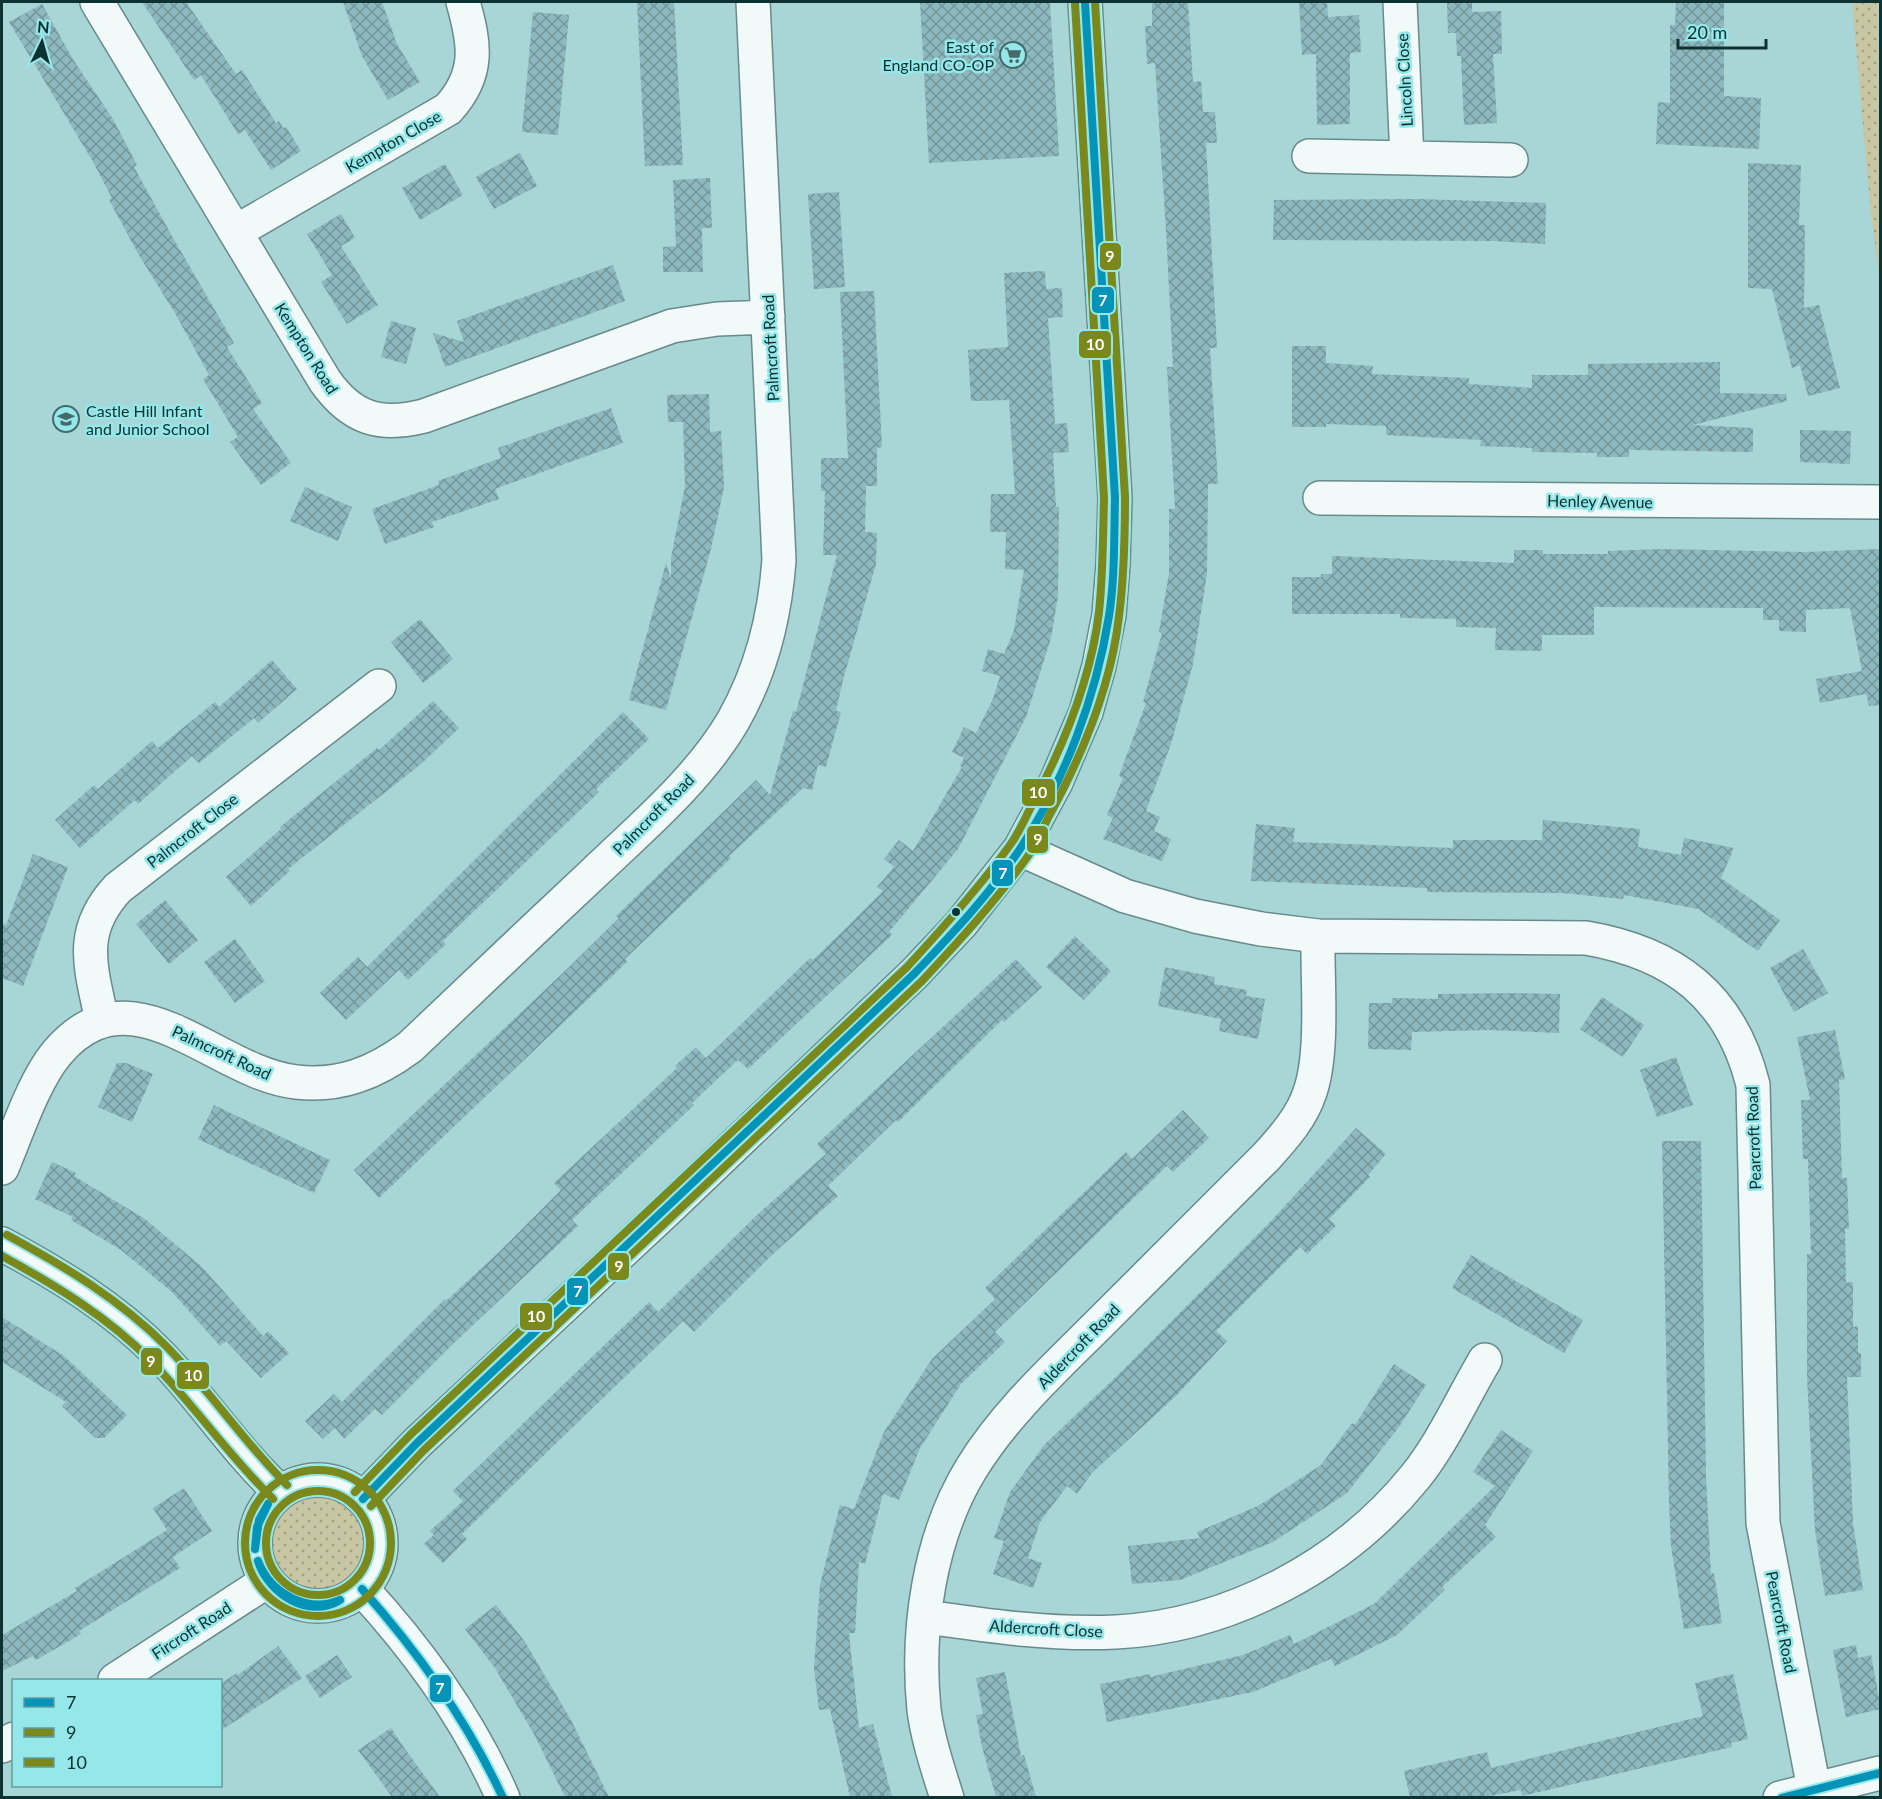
<svg xmlns="http://www.w3.org/2000/svg" width="1882" height="1799" font-family="Lato,sans-serif">
<defs>
<pattern id="grass-dots" width="8" height="8" patternUnits="userSpaceOnUse" patternTransform="scale(1.5)"><rect width="8" height="8" fill="#c8c6a3"/><path d="M2 2h.1M6 6h.1" fill="none" stroke="#a1a185" stroke-width="1.8" stroke-linecap="round"/></pattern>
<pattern id="building-cross-hatch" width="8" height="8" patternUnits="userSpaceOnUse" patternTransform="scale(1.5)"><rect width="8" height="8" fill="#8db8be"/><path d="M0 0l8 8M0 8l8-8" fill="none" stroke="#72969b"/></pattern>
</defs>
<rect width="100%" height="100%" fill="#a8d5d6"/>
<path fill="url(#grass-dots)" d="M 1852,2 L 1878,2 L 1880,284 L 1870,204 Z
M273 1543a46 46 0 1 1 92 0a46 46 0 1 1-92 0Z"/>
<path fill="url(#building-cross-hatch)" d="M 142,2 L 186,2 L 236,74 L 242,70 L 276,123 L 279,121 L 283,128 L 286,127 L 301,151 L 271,170 L 245,130 L 238,134 L 201,75 L 194,80 Z
M 343,2 L 382,2 L 397,44 L 420,82 L 388,100 L 362,56 Z
M 637,2 L 674,2 L 683,165 L 645,166 Z
M 920,2 L 1050,2 L 1059,156 L 929,163 Z
M 1152,2 L 1188,2 L 1193,82 L 1201,81 L 1203,112 L 1215,112 L 1217,143 L 1206,143 L 1217,348 L 1210,348 L 1218,484 L 1208,484 L 1207,573 L 1193,664 L 1171,744 L 1146,811 L 1160,817 L 1154,831 L 1171,839 L 1162,861 L 1103,839 L 1113,818 L 1107,815 L 1123,778 L 1119,776 L 1146,703 L 1143,702 L 1162,633 L 1159,632 L 1169,573 L 1169,509 L 1175,509 L 1167,367 L 1173,367 L 1166,230 L 1155,63 L 1147,64 L 1145,26 L 1152,26 Z
M 1299,2 L 1327,2 L 1328,17 L 1359,15 L 1361,52 L 1350,53 L 1350,124 L 1317,125 L 1316,54 L 1302,55 Z
M 1447,2 L 1472,2 L 1472,12 L 1501,11 L 1502,54 L 1493,54 L 1497,123 L 1464,125 L 1461,56 L 1457,56 L 1456,33 L 1448,33 Z
M 1676,2 L 1724,2 L 1724,96 L 1761,98 L 1759,149 L 1656,144 L 1658,102 L 1670,103 L 1670,25 L 1675,25 Z
M 42,4 L 74,61 L 113,119 L 137,165 L 134,167 L 172,236 L 234,343 L 227,347 L 262,403 L 253,409 L 291,463 L 261,485 L 230,442 L 238,437 L 203,379 L 209,375 L 175,313 L 140,257 L 109,200 L 112,198 L 92,160 L 9,22 Z
M 533,12 L 569,15 L 558,135 L 522,132 Z
M 520,153 L 537,186 L 494,209 L 476,177 Z
M 1748,163 L 1801,165 L 1799,225 L 1805,225 L 1804,308 L 1819,305 L 1840,388 L 1808,396 L 1800,365 L 1792,368 L 1772,289 L 1748,288 Z
M 445,164 L 463,195 L 420,220 L 402,188 Z
M 710,178 L 712,228 L 702,228 L 703,272 L 663,272 L 663,247 L 676,246 L 673,180 Z
M 839,192 L 845,287 L 814,289 L 808,194 Z
M 1418,199 L 1546,203 L 1545,244 L 1494,241 L 1273,240 L 1274,200 Z
M 341,214 L 355,238 L 341,246 L 378,305 L 347,324 L 321,282 L 332,275 L 307,234 Z
M 613,265 L 625,301 L 445,367 L 433,333 L 464,342 L 457,321 Z
M 1045,271 L 1046,289 L 1062,288 L 1063,317 L 1048,318 L 1055,424 L 1067,423 L 1069,452 L 1053,453 L 1056,507 L 1059,507 L 1058,596 L 1051,638 L 1026,717 L 958,849 L 889,932 L 892,935 L 748,1069 L 738,1060 L 692,1103 L 694,1105 L 572,1220 L 578,1226 L 453,1344 L 382,1415 L 375,1409 L 344,1439 L 335,1428 L 323,1439 L 305,1421 L 334,1394 L 342,1402 L 445,1299 L 446,1301 L 499,1252 L 561,1190 L 554,1183 L 677,1068 L 675,1066 L 696,1047 L 706,1058 L 810,958 L 813,960 L 847,927 L 883,891 L 877,887 L 894,867 L 884,859 L 899,840 L 913,851 L 962,767 L 960,766 L 964,758 L 952,752 L 964,727 L 976,733 L 993,699 L 1000,676 L 982,671 L 988,649 L 1004,654 L 1014,630 L 1024,570 L 1005,569 L 1006,532 L 990,532 L 991,494 L 1015,494 L 1009,400 L 971,401 L 968,350 L 1008,347 L 1004,273 Z
M 874,291 L 882,447 L 877,448 L 877,486 L 866,486 L 865,532 L 877,533 L 876,564 L 843,680 L 836,711 L 841,712 L 826,767 L 818,765 L 812,790 L 803,788 L 729,856 L 731,858 L 625,959 L 627,962 L 379,1198 L 354,1170 L 565,971 L 619,918 L 616,916 L 756,780 L 770,795 L 793,711 L 796,712 L 837,555 L 823,555 L 825,491 L 821,491 L 821,458 L 848,458 L 840,292 Z
M 391,321 L 416,328 L 406,364 L 381,357 Z
M 1292,346 L 1326,346 L 1326,363 L 1373,366 L 1372,374 L 1469,378 L 1469,384 L 1532,388 L 1532,375 L 1588,375 L 1588,364 L 1720,362 L 1720,393 L 1786,394 L 1787,401 L 1693,425 L 1753,428 L 1753,452 L 1629,450 L 1629,457 L 1597,457 L 1597,453 L 1532,452 L 1532,448 L 1480,446 L 1481,440 L 1386,435 L 1386,426 L 1326,424 L 1326,427 L 1292,427 Z
M 709,394 L 710,432 L 721,431 L 724,487 L 711,549 L 666,710 L 629,700 L 666,563 L 671,579 L 671,558 L 685,486 L 683,422 L 668,422 L 667,395 Z
M 611,408 L 623,443 L 495,489 L 499,499 L 432,522 L 434,527 L 385,544 L 372,509 L 439,485 L 438,481 L 501,458 L 498,448 Z
M 1800,430 L 1851,431 L 1850,464 L 1800,462 Z
M 305,487 L 352,507 L 338,541 L 290,521 Z
M 1661,549 L 1806,552 L 1881,549 L 1881,705 L 1869,706 L 1866,694 L 1820,703 L 1816,679 L 1862,671 L 1850,608 L 1806,610 L 1806,632 L 1779,631 L 1779,620 L 1763,620 L 1763,608 L 1594,607 L 1594,635 L 1542,635 L 1542,651 L 1495,650 L 1496,628 L 1456,627 L 1456,619 L 1400,618 L 1400,614 L 1292,614 L 1292,577 L 1321,577 L 1321,574 L 1332,574 L 1332,556 L 1514,563 L 1514,550 L 1543,550 L 1543,554 L 1608,554 L 1608,551 Z
M 420,619 L 453,659 L 423,683 L 391,642 Z
M 272,660 L 297,689 L 258,723 L 254,718 L 199,763 L 192,756 L 138,804 L 135,800 L 80,848 L 55,820 L 94,785 L 98,789 L 152,741 L 158,748 L 215,702 L 219,707 Z
M 433,701 L 459,728 L 421,764 L 288,869 L 290,871 L 251,906 L 226,877 L 281,829 L 280,827 L 377,748 L 379,750 Z
M 623,712 L 649,739 L 596,789 L 599,792 L 443,941 L 446,944 L 408,980 L 399,970 L 346,1020 L 320,993 L 358,957 L 367,967 Z
M 1543,820 L 1640,829 L 1638,847 L 1681,855 L 1684,838 L 1734,848 L 1721,878 L 1780,920 L 1758,951 L 1698,909 L 1624,895 L 1623,899 L 1562,893 L 1427,892 L 1427,888 L 1251,881 L 1256,824 L 1295,828 L 1293,842 L 1453,848 L 1453,840 L 1542,840 Z
M 33,854 L 68,867 L 23,986 L 2,978 L 2,923 L 6,925 Z
M 165,900 L 198,940 L 169,964 L 136,924 Z
M 1075,936 L 1111,971 L 1084,1000 L 1046,967 Z
M 235,939 L 265,981 L 235,1003 L 204,962 Z
M 1803,949 L 1828,993 L 1794,1012 L 1770,968 Z
M 1016,959 L 1042,987 L 1004,1022 L 1002,1020 L 898,1122 L 896,1120 L 828,1186 L 838,1196 L 775,1252 L 694,1332 L 683,1321 L 462,1534 L 467,1539 L 443,1563 L 424,1544 L 434,1535 L 430,1531 L 463,1501 L 453,1491 L 649,1302 L 658,1312 L 758,1214 L 826,1154 L 817,1144 Z
M 1165,967 L 1215,977 L 1214,984 L 1247,990 L 1246,996 L 1265,999 L 1258,1039 L 1219,1031 L 1221,1019 L 1158,1006 Z
M 1516,993 L 1560,994 L 1559,1033 L 1489,1030 L 1412,1032 L 1411,1050 L 1368,1049 L 1369,1003 L 1392,1003 L 1392,998 L 1438,999 L 1438,994 Z
M 1602,997 L 1644,1025 L 1623,1057 L 1580,1029 Z
M 1835,1030 L 1845,1079 L 1839,1080 L 1842,1178 L 1847,1178 L 1849,1229 L 1845,1229 L 1846,1283 L 1853,1282 L 1853,1327 L 1858,1326 L 1858,1353 L 1861,1353 L 1861,1377 L 1847,1377 L 1853,1523 L 1863,1590 L 1825,1596 L 1815,1530 L 1807,1377 L 1807,1254 L 1811,1254 L 1808,1159 L 1803,1159 L 1801,1100 L 1810,1100 L 1797,1037 Z
M 1676,1057 L 1693,1105 L 1657,1117 L 1640,1070 Z
M 117,1063 L 126,1063 L 153,1074 L 132,1122 L 98,1107 Z
M 214,1105 L 330,1160 L 314,1193 L 198,1139 Z
M 1183,1110 L 1209,1138 L 1173,1172 L 1167,1166 L 995,1332 L 1005,1342 L 961,1384 L 920,1448 L 899,1500 L 883,1494 L 865,1564 L 859,1562 L 855,1633 L 849,1633 L 859,1728 L 873,1724 L 892,1797 L 850,1797 L 830,1709 L 819,1710 L 814,1668 L 820,1585 L 840,1505 L 854,1509 L 884,1432 L 932,1359 L 995,1299 L 985,1288 L 1126,1152 L 1132,1159 Z
M 1356,1128 L 1386,1154 L 1368,1175 L 1370,1177 L 1329,1219 L 1336,1226 L 1307,1254 L 1300,1247 L 1216,1331 L 1227,1341 L 1177,1395 L 1092,1473 L 1077,1494 L 1067,1486 L 1040,1522 L 1028,1558 L 1042,1563 L 1033,1588 L 993,1574 L 1004,1541 L 994,1538 L 1010,1492 L 1045,1444 L 1120,1373 L 1272,1220 Z
M 1662,1141 L 1701,1141 L 1706,1477 L 1711,1574 L 1714,1573 L 1722,1623 L 1684,1629 L 1671,1546 L 1669,1504 Z
M 52,1162 L 76,1173 L 74,1176 L 145,1219 L 202,1267 L 263,1336 L 268,1331 L 289,1353 L 261,1378 L 226,1341 L 220,1346 L 172,1292 L 121,1250 L 71,1220 L 73,1217 L 35,1199 Z
M 1471,1255 L 1583,1320 L 1564,1353 L 1452,1288 Z
M 2,1317 L 64,1356 L 127,1415 L 104,1438 L 95,1438 L 62,1406 L 66,1402 L 2,1362 Z
M 1394,1364 L 1426,1385 L 1399,1427 L 1347,1493 L 1273,1542 L 1180,1580 L 1132,1584 L 1128,1546 L 1200,1538 L 1197,1532 L 1258,1506 L 1321,1465 L 1352,1423 L 1355,1425 Z
M 1501,1430 L 1533,1451 L 1485,1525 L 1496,1537 L 1442,1587 L 1445,1590 L 1397,1635 L 1335,1666 L 1331,1659 L 1253,1692 L 1107,1722 L 1100,1684 L 1150,1674 L 1150,1677 L 1243,1655 L 1290,1635 L 1294,1644 L 1374,1604 L 1495,1486 L 1473,1472 Z
M 184,1488 L 212,1531 L 173,1557 L 180,1568 L 79,1631 L 81,1634 L 36,1660 L 33,1656 L 2,1671 L 2,1635 L 77,1591 L 75,1588 L 167,1530 L 153,1508 Z
M 496,1605 L 525,1642 L 571,1720 L 609,1797 L 565,1797 L 535,1736 L 495,1668 L 465,1629 Z
M 1856,1645 L 1858,1658 L 1871,1655 L 1881,1709 L 1846,1717 L 1833,1650 Z
M 278,1646 L 302,1678 L 220,1731 L 220,1684 L 237,1673 L 238,1675 Z
M 337,1655 L 352,1677 L 320,1698 L 305,1676 Z
M 1005,1672 L 1021,1756 L 1024,1755 L 1036,1797 L 996,1797 L 982,1747 L 976,1715 L 983,1714 L 976,1678 Z
M 1733,1674 L 1748,1739 L 1731,1743 L 1732,1747 L 1522,1796 L 1521,1790 L 1485,1797 L 1410,1797 L 1404,1771 L 1487,1752 L 1491,1768 L 1703,1716 L 1695,1683 Z
M 391,1728 L 405,1749 L 440,1797 L 392,1797 L 358,1750 Z"/>
<g fill="none" stroke-linecap="round" stroke-linejoin="round">
<defs>
<path id="street" d="M 97,2 L 325,381 C 352,419 380,427 424,416 L 672,326 L 717,319 L 768,317
M 1400,2 L 1407,158
M 1309,156 L 1511,160
M 237,231 L 448,109 C 480,74 475,44 463,2
M 1320,498 L 1880,502
M 1020,849 L 1125,896 L 1195,916 L 1261,929 L 1318,936 L 1586,938 C 1674,953 1731,996 1753,1085 L 1763,1523 L 1814,1789
M 102,1021 C 91,967 77,932 118,888 L 379,686
M 2,1168 C 16,1135 34,1080 57,1053 C 132,964 214,1073 296,1082 C 340,1087 375,1073 410,1047 C 471,989 533,930 595,872 C 643,826 699,779 733,721 C 761,672 775,616 779,560 L 753,2
M 363,1499 L 417,1443 L 668,1209 L 914,974 L 961,924 L 1020,849 L 1056,782 L 1086,712 L 1099,666 L 1109,615 L 1113,564 L 1115,498 L 1085,2
M 926,1617 C 989,1626 1052,1635 1116,1632 C 1230,1626 1343,1566 1415,1477 C 1442,1444 1463,1397 1485,1360
M 947,1798 C 938,1769 928,1740 924,1710 C 916,1630 929,1538 971,1469 C 1006,1412 1057,1366 1103,1320 C 1158,1265 1212,1211 1267,1156 C 1284,1137 1302,1117 1310,1092 C 1324,1052 1317,980 1318,936
M 1780,1798 L 1880,1773"/>
<path id="secondary" d="M 2,1244 C 59,1275 113,1307 159,1354 C 202,1398 235,1450 280,1492
M255 1543a63 63 0 1 1 126 0a63 63 0 1 1-126 0Z
M 362,1589 C 417,1649 470,1722 503,1798
M 115,1680 L 267,1581
M 2,1746 L 14,1739"/>
</defs>
<use href="#street" stroke="#698a8b" stroke-width="36"/>
<use href="#secondary" stroke="#698a8b" stroke-width="36"/>
<use href="#street" stroke="#f2f9f9" stroke-width="33"/>
<use href="#secondary" stroke="#f2f9f9" stroke-width="33"/>
<defs>
<path id="bus-1" d="M 363,1499 L 417,1443 L 914,974 C 951,935 990,894 1020,849 C 1065,780 1096,697 1109,616 C 1115,578 1114,537 1115,498 L 1085,2
M 255,1549 L 259,1520 L 268,1504
M 255,1549 L 257,1527 L 268,1504
M 258,1561 C 270,1593 308,1614 340,1600
M 258,1561 C 268,1593 308,1620 340,1600
M 362,1589 C 419,1653 467,1720 503,1798
M 1782,1798 L 1880,1773"/>
<path id="bus-2" d="M 2,1256 C 55,1285 108,1317 151,1361 C 194,1405 229,1456 273,1499
M245 1543a73 73 0 1 1 146 0a73 73 0 1 1-146 0Z
M 371,1506 L 424,1450 L 922,981 C 959,941 996,901 1028,856 C 1036,844 1042,830 1049,816 C 1083,754 1111,687 1119,616 C 1124,577 1125,537 1125,497 L 1095,2"/>
<path id="bus-3" d="M 7,1235 C 64,1266 121,1300 167,1347 C 210,1391 244,1442 287,1485
M266 1543a52 52 0 1 1 104 0a52 52 0 1 1-104 0Z
M 355,1492 L 410,1435 L 907,967 C 943,928 979,888 1010,845 C 1019,833 1025,818 1032,805 C 1064,745 1091,680 1099,612 C 1103,574 1103,536 1104,498 L 1075,3"/>
</defs>
<use href="#bus-1" stroke="#95e7e9" stroke-width="12"/>
<use href="#bus-2" stroke="#95e7e9" stroke-width="12"/>
<use href="#bus-3" stroke="#95e7e9" stroke-width="12"/>
<use href="#bus-1" stroke="#0593b8" stroke-width="8"/>
<use href="#bus-2" stroke="#7a881c" stroke-width="8"/>
<use href="#bus-3" stroke="#7a881c" stroke-width="8"/>
</g>
<defs>
<symbol id="supermarket-ring" viewBox="-11 -11 22 22"><circle r="9.5" fill="#95e7e9" stroke="#446b6b" stroke-width="1.5"/><path d="M-6-5.5h2.5l.6 2H6L4.5 2H-2.5L-4.4-4H-6ZM-1.5 3.2a1.3 1.3 0 1 0 .1 0ZM3 3.2a1.3 1.3 0 1 0 .1 0Z" fill="#446b6b"/></symbol>
<symbol id="school-ring" viewBox="-11 -11 22 22"><circle r="9.5" fill="#95e7e9" stroke="#446b6b" stroke-width="1.5"/><path d="M0-5L7-2L0 1L-7-2ZM-4 1L0 2.5L4 1V4Q0 6-4 4Z" fill="#446b6b"/></symbol>
</defs>
<g fill-rule="evenodd">
<use href="#supermarket-ring" x="998" y="40" width="30" height="30"/>
<use href="#school-ring" x="51" y="404" width="30" height="30"/>
</g>
<circle fill="#0e3232" stroke="#95e7e9" stroke-width="2" cx="956" cy="912" r="5"/>
<g text-anchor="middle" dominant-baseline="central" stroke-width="5" stroke-linejoin="round" paint-order="stroke">
<g font-size="16" fill="#0e3232" stroke="#95e7e9" text-anchor="end">
<text x="994" y="46">East of<tspan x="994" dy="18">England CO-OP</tspan></text>
<text x="86" y="410" text-anchor="start">Castle Hill Infant<tspan x="86" dy="18">and Junior School</tspan></text>
</g>
<g font-size="16" fill="#0e3232" stroke="#95e7e9">
<text transform="translate(1404 80) rotate(-93)">Lincoln Close</text>
<text transform="translate(393 141) rotate(-30)">Kempton Close</text>
<text transform="translate(307 348) rotate(58)">Kempton Road</text>
<text transform="translate(770 348) rotate(-93)">Palmcroft Road</text>
<text transform="translate(1600 501) rotate(1)">Henley Avenue</text>
<text transform="translate(653 814) rotate(-45)">Palmcroft Road</text>
<text transform="translate(192 830) rotate(-38)">Palmcroft Close</text>
<text transform="translate(222 1052) rotate(25)">Palmcroft Road</text>
<text transform="translate(1753 1138) rotate(-92)">Pearcroft Road</text>
<text transform="translate(1078 1346) rotate(-46)">Aldercroft Road</text>
<text transform="translate(1782 1622) rotate(79)">Pearcroft Road</text>
<text transform="translate(1046 1628) rotate(3)">Aldercroft Close</text>
<text transform="translate(191 1630) rotate(-33)">Fircroft Road</text>
</g>
</g>
<g stroke="#95e7e9" stroke-width="2">
<rect x="1099" y="242" width="23" height="29" rx="6" fill="#7a881c"/>
<rect x="1091" y="286" width="24" height="28" rx="6" fill="#0593b8"/>
<rect x="1078" y="330" width="34" height="29" rx="6" fill="#7a881c"/>
<rect x="1021" y="778" width="35" height="29" rx="6" fill="#7a881c"/>
<rect x="1026" y="825" width="23" height="29" rx="6" fill="#7a881c"/>
<rect x="991" y="859" width="23" height="28" rx="6" fill="#0593b8"/>
<rect x="607" y="1252" width="23" height="29" rx="6" fill="#7a881c"/>
<rect x="566" y="1277" width="23" height="29" rx="6" fill="#0593b8"/>
<rect x="519" y="1302" width="34" height="29" rx="6" fill="#7a881c"/>
<rect x="140" y="1347" width="23" height="29" rx="6" fill="#7a881c"/>
<rect x="176" y="1361" width="34" height="29" rx="6" fill="#7a881c"/>
<rect x="429" y="1674" width="23" height="29" rx="6" fill="#0593b8"/>
</g>
<g font-size="16" text-anchor="middle" font-weight="bold" fill="#fff">
<text x="1110" y="262">9</text>
<text x="1103" y="306">7</text>
<text x="1095" y="350">10</text>
<text x="1038" y="798">10</text>
<text x="1038" y="845">9</text>
<text x="1003" y="879">7</text>
<text x="619" y="1272">9</text>
<text x="578" y="1297">7</text>
<text x="536" y="1322">10</text>
<text x="151" y="1367">9</text>
<text x="193" y="1381">10</text>
<text x="440" y="1694">7</text>
</g>
<rect width="1882" height="1799" fill="none" stroke="#0e3232" stroke-width="6"/>
<rect x="12" y="1679" width="210" height="108" fill="#95e7e9" stroke="#5f9fa0" stroke-width="1.5"/>
<rect x="24" y="1698" width="30" height="9" fill="#0593b8" stroke="#5f9fa0" stroke-width="1.5"/>
<text x="66" y="1709" font-size="18" fill="#0e3232">7</text>
<rect x="24" y="1728" width="30" height="9" fill="#7a881c" stroke="#5f9fa0" stroke-width="1.5"/>
<text x="66" y="1739" font-size="18" fill="#0e3232">9</text>
<rect x="24" y="1758" width="30" height="9" fill="#7a881c" stroke="#5f9fa0" stroke-width="1.5"/>
<text x="66" y="1769" font-size="18" fill="#0e3232">10</text>
<g transform="translate(42 42) rotate(5)" stroke="#95e7e9" stroke-width="4.5" paint-order="stroke">
<path d="M0-4.5L10 22L0 15L-10 22Z" fill="#0e3232"/>
<text y="-9" font-size="16" font-weight="bold" text-anchor="middle" fill="#0e3232">N</text>
</g>
<path d="M1678 39v9h88v-9" fill="none" stroke="#0e3232" stroke-width="3"/>
<text x="1687" y="39" font-size="18" fill="#0e3232" stroke="#95e7e9" stroke-width="4.5" paint-order="stroke">20 m</text>
</svg>
